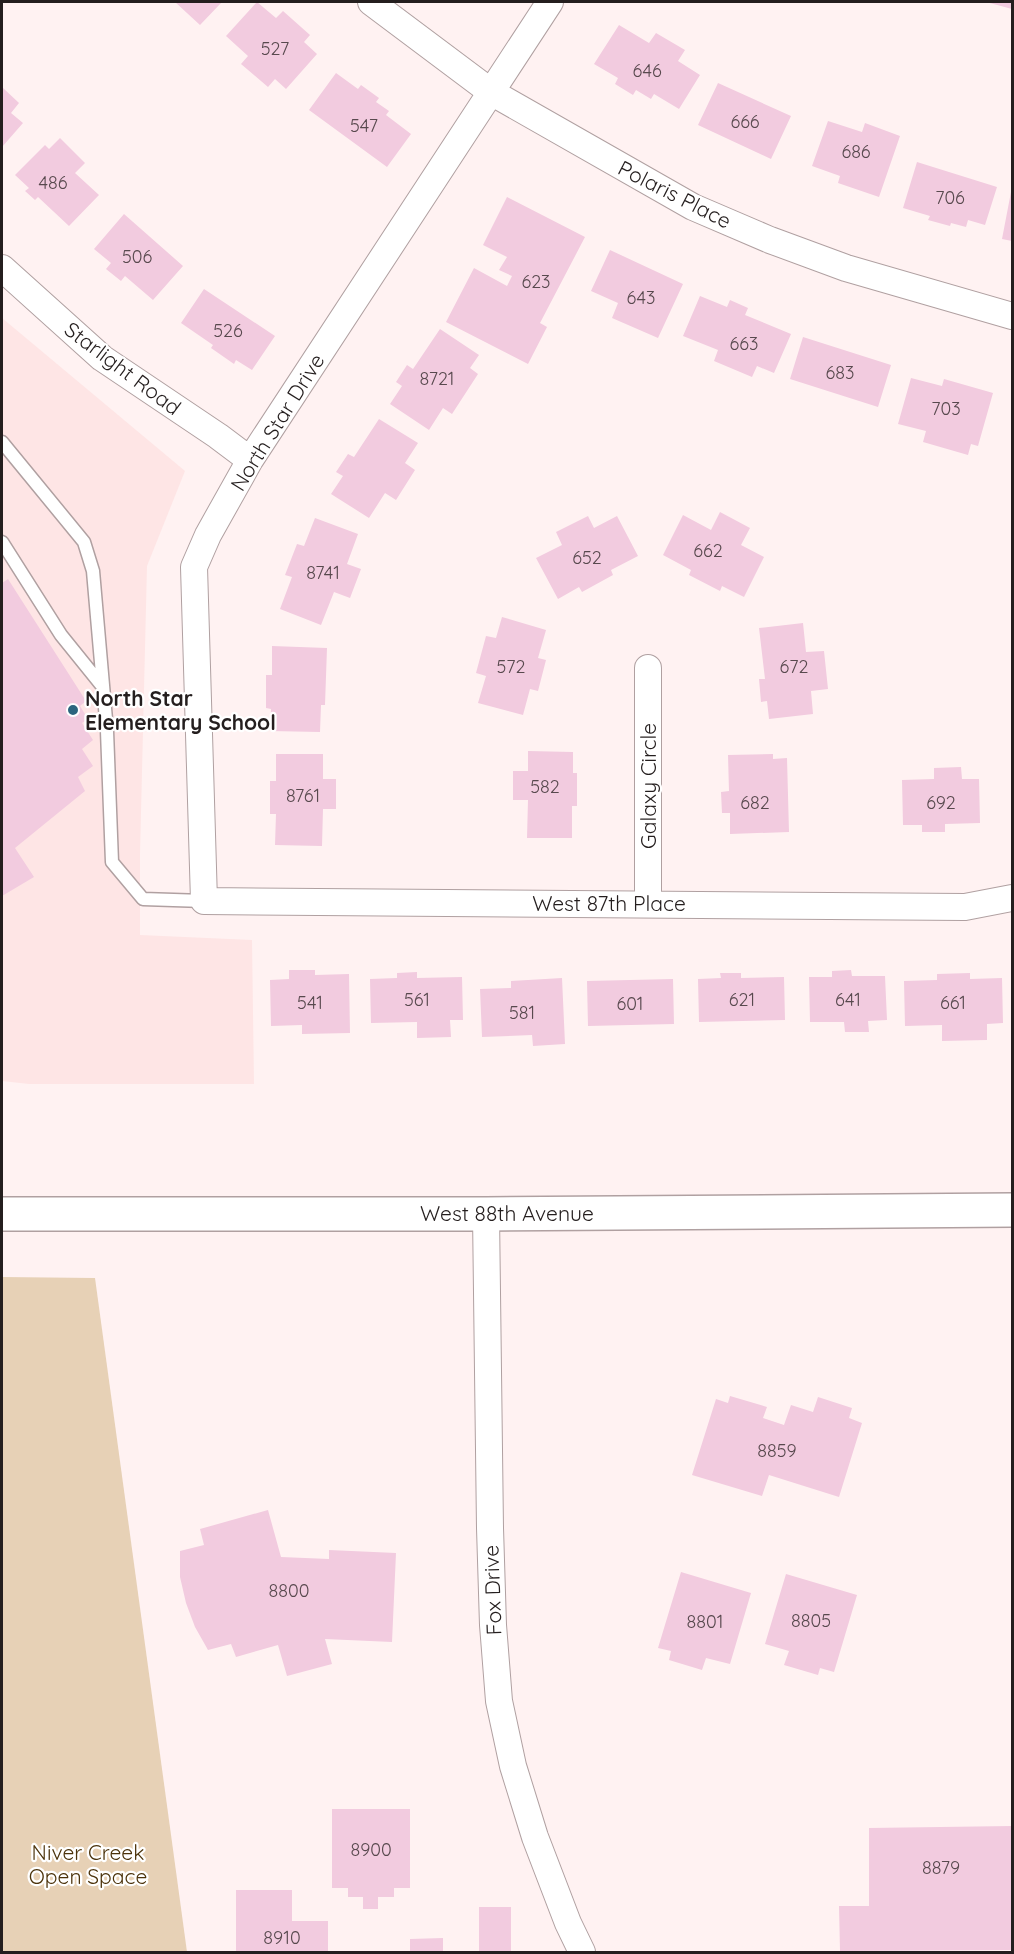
<svg xmlns="http://www.w3.org/2000/svg" width="1014" height="1954" font-family="Quicksand,sans-serif">
<rect width="100%" height="100%" fill="#fff2f2"/>
<path fill="#fee5e5" d="M 2,318 L 185,471 L 147,566 L 140,854 L 140,935 L 252,940 L 254,1084 L 29,1084 L 2,1081 Z"/>
<path fill="#e7d1b6" d="M 2,1277 L 95,1278 L 187,1952 L 2,1952 Z"/>
<path fill="#f2cbdf" d="M 175,2 L 222,2 L 200,25 Z
M 257,2 L 276,18 L 283,11 L 310,35 L 304,42 L 317,54 L 286,89 L 275,79 L 268,87 L 241,64 L 248,56 L 226,36 Z
M 986,2 L 1012,2 L 1012,9 Z
M 619,25 L 649,43 L 656,33 L 685,50 L 678,61 L 700,75 L 679,109 L 654,94 L 651,99 L 636,90 L 633,95 L 615,84 L 618,78 L 594,64 Z
M 336,73 L 358,89 L 361,85 L 379,98 L 376,102 L 389,111 L 386,115 L 411,134 L 387,167 L 309,110 Z
M 718,83 L 791,116 L 771,159 L 698,125 Z
M 2,87 L 19,103 L 11,113 L 23,123 L 2,147 Z
M 828,121 L 862,132 L 865,123 L 900,136 L 879,197 L 838,183 L 840,176 L 812,166 Z
M 60,138 L 85,163 L 75,173 L 99,195 L 69,226 L 38,197 L 35,200 L 25,191 L 29,188 L 15,175 L 45,145 L 49,149 Z
M 917,162 L 997,187 L 985,225 L 968,220 L 966,227 L 951,223 L 950,226 L 928,220 L 930,216 L 903,208 Z
M 1011,192 L 1012,192 L 1012,241 L 1002,239 Z
M 507,197 L 585,237 L 540,323 L 547,327 L 528,364 L 446,322 L 474,268 L 507,286 L 512,276 L 499,270 L 507,257 L 483,245 Z
M 124,214 L 183,266 L 153,300 L 125,276 L 121,281 L 106,269 L 111,263 L 94,249 Z
M 610,250 L 683,284 L 658,338 L 612,318 L 618,303 L 591,291 Z
M 204,289 L 275,336 L 252,370 L 236,360 L 234,364 L 211,348 L 213,345 L 181,323 Z
M 700,296 L 727,307 L 730,300 L 748,308 L 745,315 L 791,334 L 774,373 L 757,366 L 752,377 L 714,361 L 718,350 L 683,336 Z
M 440,329 L 479,355 L 470,368 L 478,374 L 452,414 L 443,408 L 429,430 L 390,404 L 402,386 L 396,382 L 407,365 L 413,369 Z
M 803,337 L 891,365 L 878,407 L 790,379 Z
M 911,378 L 942,386 L 944,379 L 993,393 L 978,446 L 971,444 L 968,455 L 923,442 L 926,431 L 898,424 Z
M 379,419 L 418,443 L 405,463 L 415,470 L 396,500 L 385,493 L 369,518 L 331,494 L 343,476 L 336,472 L 348,454 L 354,457 Z
M 720,512 L 750,528 L 741,545 L 764,557 L 744,597 L 722,586 L 720,591 L 689,575 L 691,570 L 663,555 L 683,515 L 711,530 Z
M 588,516 L 594,528 L 617,516 L 638,556 L 611,570 L 613,575 L 582,592 L 579,587 L 558,599 L 536,558 L 562,545 L 556,532 Z
M 315,518 L 358,534 L 347,564 L 361,569 L 350,598 L 334,592 L 321,625 L 280,609 L 292,577 L 285,575 L 297,544 L 304,546 Z
M 8,579 L 86,701 L 80,706 L 88,719 L 82,723 L 93,740 L 82,749 L 93,766 L 78,777 L 85,791 L 15,848 L 34,877 L 2,896 L 2,583 Z
M 502,617 L 546,630 L 538,658 L 546,660 L 538,691 L 530,689 L 523,715 L 478,703 L 486,676 L 476,673 L 486,636 L 496,638 Z
M 803,623 L 806,652 L 824,651 L 828,689 L 811,691 L 813,714 L 769,719 L 767,701 L 761,702 L 759,679 L 765,679 L 759,628 Z
M 272,646 L 327,648 L 325,705 L 321,705 L 320,732 L 270,731 L 271,709 L 266,708 L 266,675 L 272,675 Z
M 528,751 L 573,752 L 573,773 L 577,773 L 577,806 L 572,806 L 572,838 L 527,838 L 528,800 L 513,800 L 513,771 L 528,771 Z
M 276,754 L 323,754 L 323,779 L 336,779 L 336,809 L 323,809 L 322,846 L 275,845 L 276,814 L 270,814 L 270,781 L 276,781 Z
M 773,754 L 773,759 L 787,758 L 789,832 L 730,834 L 730,813 L 722,813 L 721,792 L 729,791 L 728,755 Z
M 961,767 L 962,779 L 979,779 L 980,823 L 945,824 L 945,832 L 922,832 L 922,825 L 903,825 L 902,780 L 934,779 L 934,768 Z
M 289,970 L 315,970 L 315,975 L 349,974 L 350,1033 L 302,1034 L 302,1025 L 271,1026 L 270,980 L 289,979 Z
M 851,970 L 852,976 L 885,976 L 887,1020 L 868,1021 L 869,1032 L 845,1032 L 844,1022 L 810,1022 L 809,977 L 832,977 L 832,971 Z
M 417,972 L 417,978 L 462,977 L 463,1020 L 450,1020 L 451,1037 L 417,1038 L 417,1022 L 371,1023 L 370,979 L 397,978 L 397,973 Z
M 720,973 L 741,973 L 741,978 L 784,977 L 785,1020 L 699,1022 L 698,979 L 721,978 Z
M 970,973 L 970,979 L 1002,978 L 1003,1023 L 987,1024 L 987,1040 L 942,1041 L 942,1025 L 905,1026 L 904,981 L 937,980 L 937,974 Z
M 562,978 L 565,1044 L 533,1046 L 532,1035 L 482,1037 L 480,989 L 511,988 L 511,981 Z
M 673,979 L 674,1024 L 588,1026 L 587,981 Z
M 730,1396 L 767,1407 L 763,1418 L 784,1425 L 791,1405 L 813,1412 L 818,1397 L 852,1408 L 849,1418 L 862,1423 L 839,1497 L 769,1475 L 762,1496 L 692,1475 L 716,1399 L 728,1403 Z
M 268,1510 L 281,1557 L 329,1559 L 329,1550 L 396,1553 L 392,1642 L 325,1639 L 332,1664 L 287,1676 L 278,1645 L 236,1657 L 231,1644 L 208,1650 L 195,1627 L 186,1603 L 180,1577 L 180,1551 L 204,1545 L 200,1529 Z
M 681,1572 L 751,1593 L 730,1664 L 706,1658 L 702,1670 L 669,1660 L 671,1651 L 658,1648 Z
M 786,1574 L 857,1595 L 834,1672 L 820,1668 L 818,1675 L 784,1665 L 789,1651 L 765,1644 Z
M 332,1809 L 410,1809 L 410,1888 L 394,1888 L 394,1897 L 378,1897 L 378,1909 L 363,1909 L 363,1897 L 348,1897 L 348,1888 L 332,1888 Z
M 1012,1826 L 1012,1950 L 840,1951 L 839,1906 L 869,1906 L 869,1828 Z
M 236,1890 L 292,1890 L 292,1921 L 328,1921 L 328,1952 L 236,1952 Z
M 479,1907 L 511,1907 L 511,1952 L 479,1952 Z
M 443,1938 L 443,1952 L 410,1952 L 410,1939 Z"/>
<g fill="none" stroke-linecap="round" stroke-linejoin="round">
<defs>
<path id="service" d="M 2,442 L 84,542 L 93,571 L 107,731 L 112,862 L 143,899 L 204,901
M 2,542 L 61,635 L 103,687"/>
<path id="minor" d="M 371,2 L 491,92 L 693,207 L 770,240 L 846,268 L 1012,316
M 550,2 L 250,460 L 208,535 L 194,567 L 204,901 L 965,907 L 1012,898
M 2,268 L 102,358 L 218,436 L 250,460
M 648,903 L 648,668
M 486,1214 L 490,1528 L 493,1625 L 499,1701 L 513,1766 L 535,1837 L 568,1923 L 582,1952"/>
<path id="secondary" d="M 2,1214 L 486,1214 L 1012,1210"/>
</defs>
<use href="#service" stroke="#b0a0a1" stroke-width="15"/>
<use href="#minor" stroke="#b0a0a1" stroke-width="28"/>
<use href="#secondary" stroke="#b0a0a1" stroke-width="36"/>
<use href="#service" stroke="#fff" stroke-width="12"/>
<use href="#minor" stroke="#fff" stroke-width="26"/>
<use href="#secondary" stroke="#fff" stroke-width="33"/>
</g>
<circle fill="#2c657e" stroke="#fff" stroke-width="2" cx="73" cy="710" r="6"/>
<g text-anchor="middle" dominant-baseline="central" stroke-width="4.5" stroke-linejoin="round" paint-order="stroke">
<g font-size="18" fill="#58494e">
<text x="275" y="48">527</text>
<text x="647" y="70">646</text>
<text x="745" y="121">666</text>
<text x="364" y="125">547</text>
<text x="856" y="151">686</text>
<text x="53" y="182">486</text>
<text x="950" y="197">706</text>
<text x="137" y="256">506</text>
<text x="536" y="281">623</text>
<text x="641" y="297">643</text>
<text x="228" y="330">526</text>
<text x="744" y="343">663</text>
<text x="840" y="372">683</text>
<text x="437" y="378">8721</text>
<text x="946" y="408">703</text>
<text x="708" y="550">662</text>
<text x="587" y="557">652</text>
<text x="323" y="572">8741</text>
<text x="511" y="666">572</text>
<text x="794" y="666">672</text>
<text x="545" y="786">582</text>
<text x="303" y="795">8761</text>
<text x="755" y="802">682</text>
<text x="941" y="802">692</text>
<text x="417" y="999">561</text>
<text x="742" y="999">621</text>
<text x="848" y="999">641</text>
<text x="310" y="1002">541</text>
<text x="953" y="1002">661</text>
<text x="630" y="1003">601</text>
<text x="522" y="1012">581</text>
<text x="777" y="1450">8859</text>
<text x="289" y="1590">8800</text>
<text x="811" y="1620">8805</text>
<text x="705" y="1621">8801</text>
<text x="371" y="1849">8900</text>
<text x="941" y="1867">8879</text>
<text x="282" y="1937">8910</text>
</g>
<g font-size="21" fill="#241e1e" stroke="#fff">
<text transform="translate(675 194) rotate(27)">Polaris Place</text>
<text transform="translate(123 368) rotate(37)">Starlight Road</text>
<text transform="translate(277 422) rotate(-58)">North Star Drive</text>
<text transform="translate(648 786) rotate(-90)">Galaxy Circle</text>
<text x="609" y="903">West 87th Place</text>
<text x="507" y="1213">West 88th Avenue</text>
<text transform="translate(492 1590) rotate(-92)">Fox Drive</text>
</g>
<g font-size="21" font-weight="bold" fill="#241e1e" stroke="#fff" text-anchor="start">
<text x="85" y="698">North Star<tspan x="85" dy="24">Elementary School</tspan></text>
</g>
<g font-size="21" fill="#4b320a" stroke="#fff">
<text x="88" y="1852">Niver Creek<tspan x="88" dy="24">Open Space</tspan></text>
</g>
</g>
<rect width="1014" height="1954" fill="none" stroke="#241e1e" stroke-width="6"/>
</svg>
